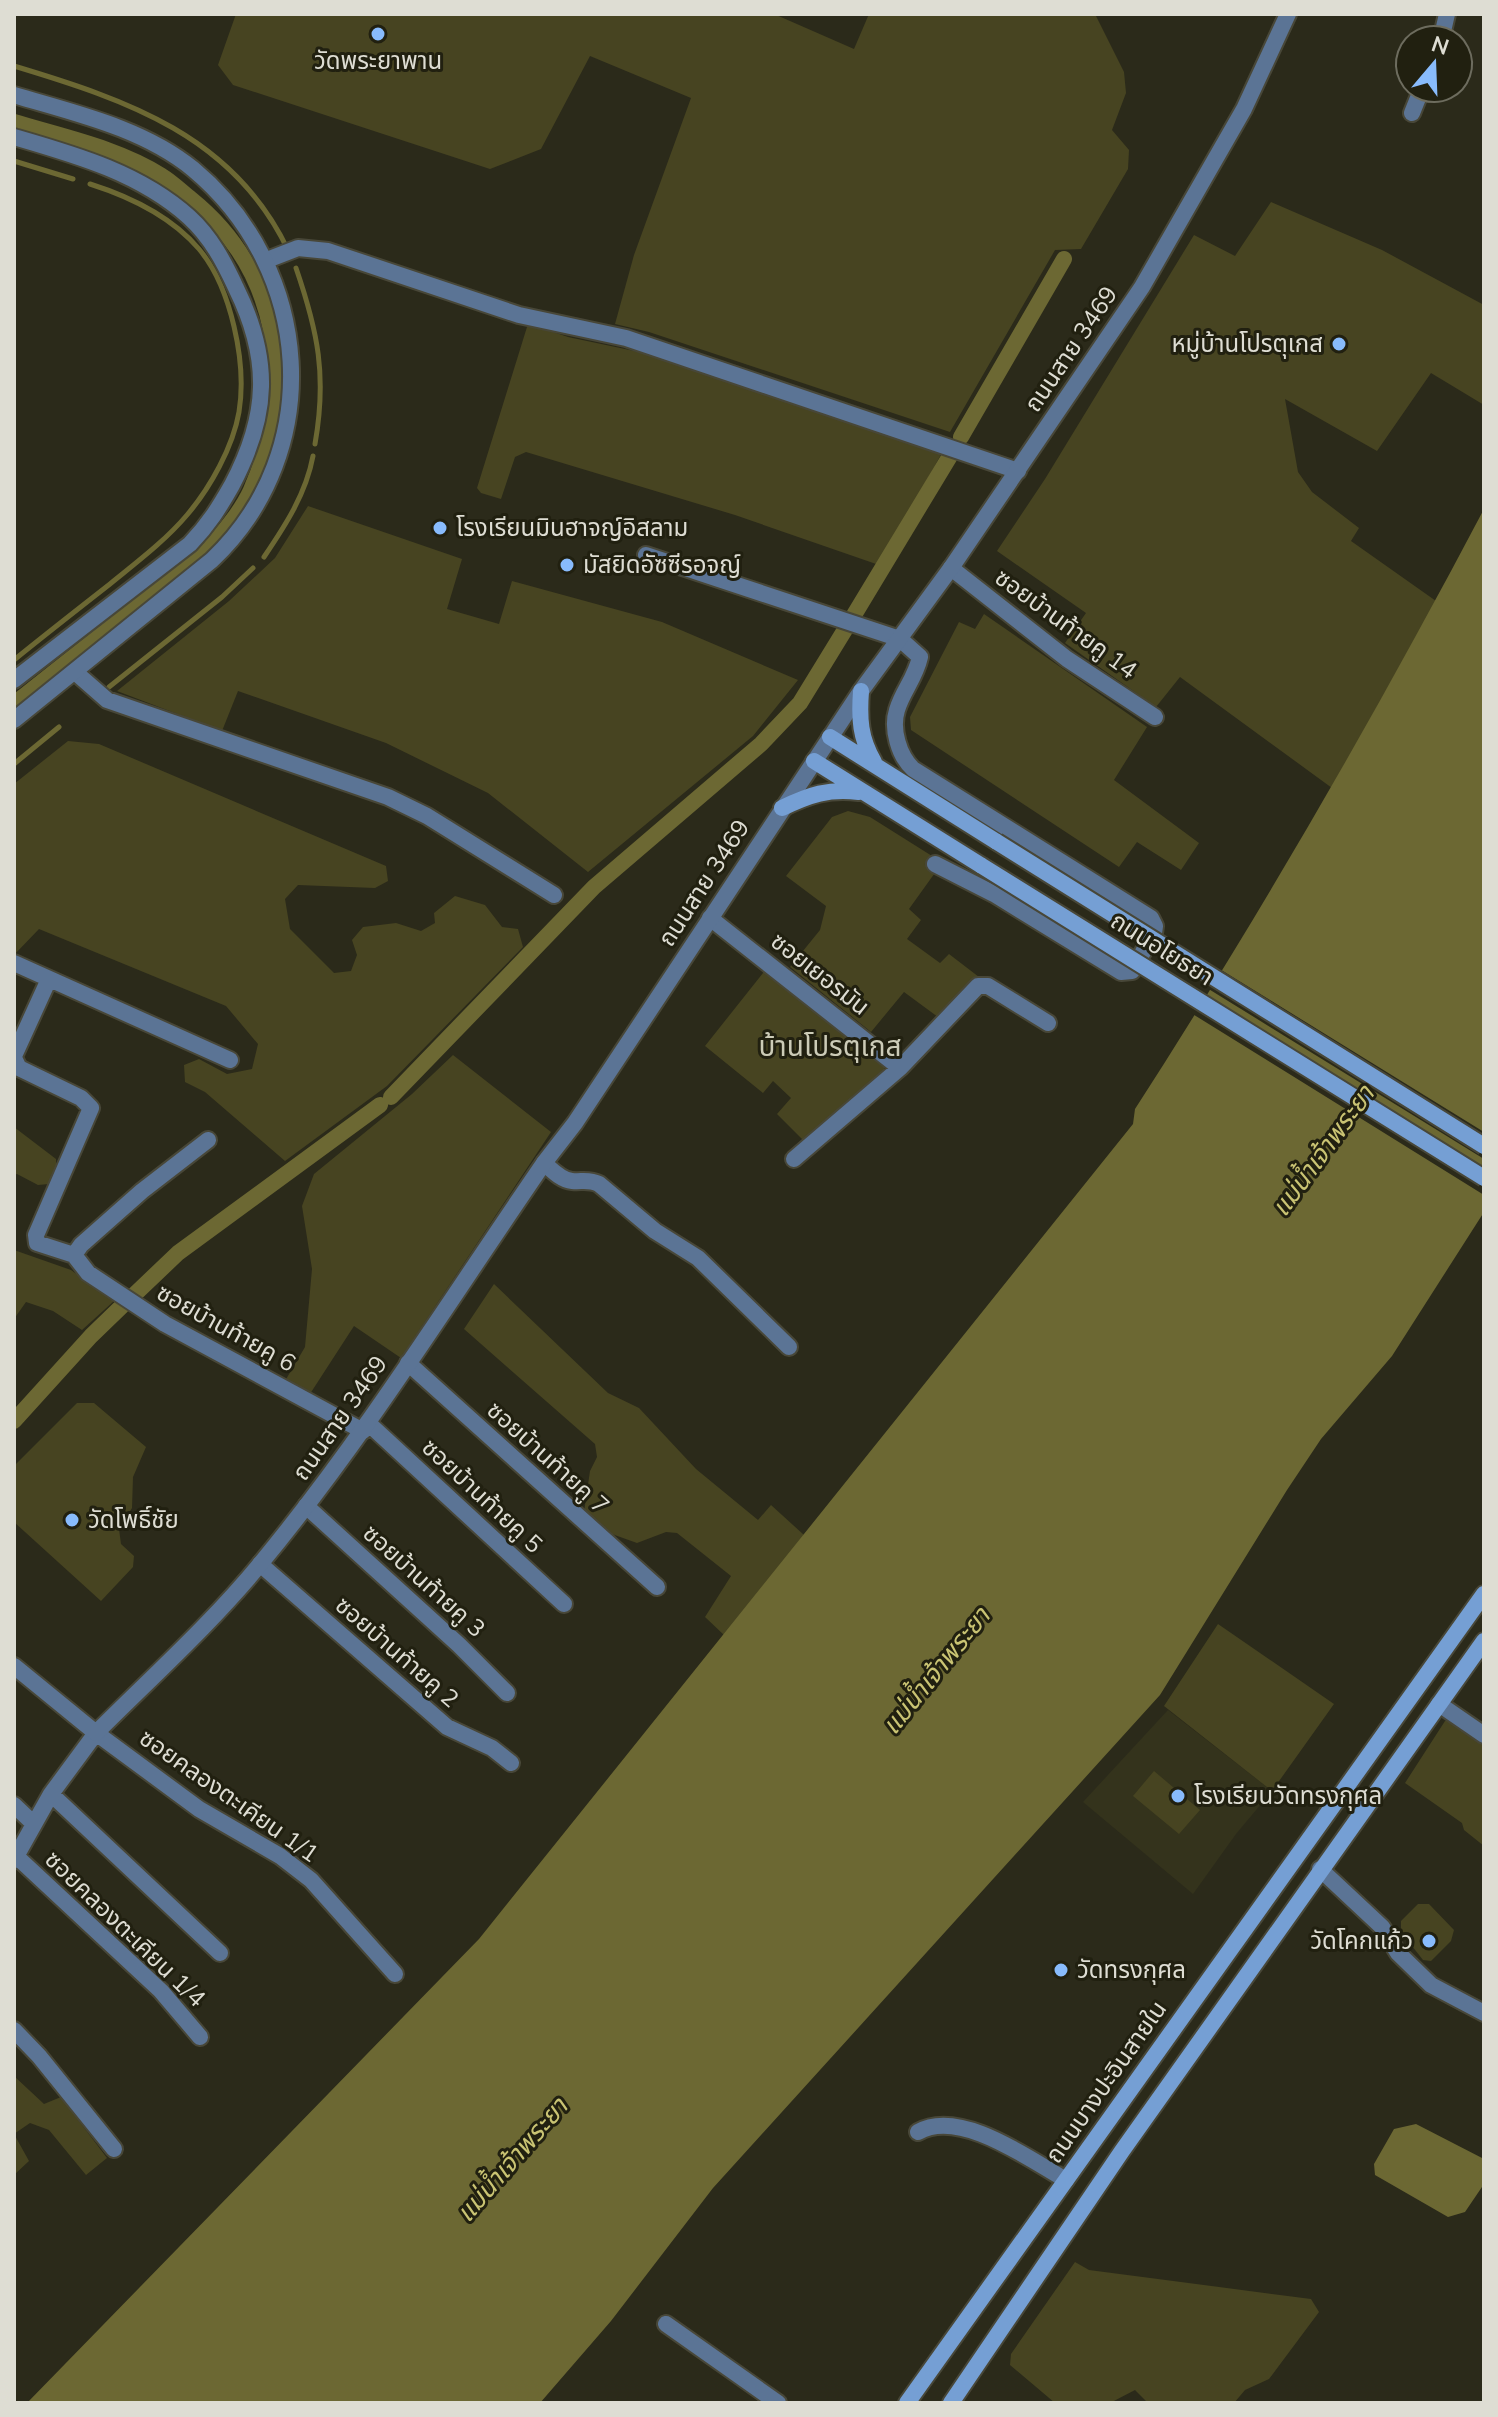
<svg xmlns="http://www.w3.org/2000/svg" width="1498" height="2417" font-family="'Nunito Sans','Noto Sans Thai',sans-serif">
<rect width="100%" height="100%" fill="#2b2a1a"/>
<path fill="#34331c" d="M 1168,1710 L 1272,1791 L 1236,1834 L 1193,1894 L 1083,1802 Z"/>
<path fill="#474421" d="M 236,14 L 774,14 L 854,49 L 869,14 L 1095,14 L 1124,72 L 1126,93 L 1112,130 L 1129,150 L 1128,169 L 1081,249 L 1055,250 L 950,432 L 649,332 L 615,324 L 634,255 L 691,98 L 590,56 L 541,149 L 490,169 L 233,85 L 218,65 Z
M 1271,202 L 1382,250 L 1484,305 L 1484,405 L 1431,373 L 1377,451 L 1285,399 L 1298,472 L 1312,492 L 1359,528 L 1351,541 L 1436,601 L 1332,788 L 1180,677 L 1156,707 L 1065,643 L 1086,613 L 997,551 L 1045,479 L 1194,235 L 1235,256 Z
M 533,325 L 568,337 L 644,353 L 943,451 L 879,565 L 735,515 L 526,452 L 515,457 L 501,499 L 481,493 L 477,488 L 527,327 Z
M 308,506 L 462,559 L 447,609 L 499,624 L 512,581 L 662,622 L 798,680 L 753,736 L 588,872 L 488,793 L 386,743 L 238,691 L 222,731 L 117,691 L 229,601 L 275,558 Z
M 984,614 L 1147,727 L 1114,780 L 1199,843 L 1181,870 L 1137,842 L 1119,867 L 911,730 L 910,717 L 959,622 L 975,629 Z
M 68,741 L 99,744 L 386,866 L 388,881 L 375,888 L 298,885 L 285,899 L 290,929 L 334,973 L 351,971 L 357,955 L 352,940 L 363,927 L 396,923 L 421,931 L 435,923 L 434,913 L 455,896 L 485,905 L 502,927 L 518,929 L 523,947 L 387,1086 L 285,1161 L 205,1092 L 185,1082 L 184,1065 L 199,1059 L 227,1074 L 252,1069 L 258,1044 L 226,1006 L 39,929 L 14,955 L 14,784 Z
M 848,811 L 870,817 L 932,856 L 928,864 L 937,870 L 909,909 L 921,920 L 907,939 L 940,963 L 949,954 L 979,977 L 942,1020 L 904,992 L 871,1032 L 790,967 L 820,930 L 826,906 L 786,876 L 832,817 Z
M 767,968 L 879,1057 L 885,1067 L 882,1078 L 805,1142 L 777,1114 L 791,1098 L 773,1081 L 763,1093 L 705,1046 Z
M 453,1055 L 551,1132 L 401,1358 L 354,1326 L 308,1397 L 285,1381 L 305,1347 L 312,1269 L 302,1206 L 314,1174 L 412,1094 Z
M 14,1127 L 56,1159 L 56,1171 L 49,1184 L 38,1185 L 17,1174 L 14,1175 Z
M 14,1250 L 71,1270 L 114,1301 L 82,1330 L 53,1311 L 26,1302 L 14,1319 Z
M 494,1284 L 608,1393 L 639,1408 L 696,1469 L 758,1520 L 771,1505 L 804,1535 L 724,1635 L 705,1617 L 731,1576 L 677,1533 L 666,1532 L 637,1543 L 609,1533 L 584,1512 L 590,1471 L 597,1457 L 595,1444 L 464,1329 Z
M 77,1403 L 94,1403 L 146,1447 L 133,1477 L 132,1508 L 119,1529 L 121,1544 L 134,1556 L 133,1567 L 101,1601 L 14,1522 L 14,1466 Z
M 1218,1624 L 1334,1704 L 1272,1791 L 1164,1706 Z
M 1445,1721 L 1453,1721 L 1484,1741 L 1484,1846 L 1464,1830 L 1462,1823 L 1405,1783 Z
M 1154,1771 L 1200,1810 L 1179,1834 L 1133,1796 Z
M 1418,1904 L 1429,1904 L 1454,1930 L 1451,1941 L 1431,1961 L 1423,1960 L 1401,1932 L 1401,1921 Z
M 14,2076 L 44,2104 L 61,2097 L 107,2158 L 86,2175 L 49,2130 L 30,2123 L 14,2134 L 29,2161 L 14,2175 Z
M 1075,2262 L 1089,2270 L 1311,2299 L 1319,2312 L 1269,2379 L 1245,2390 L 1234,2403 L 1148,2403 L 1135,2390 L 1110,2403 L 1055,2403 L 1010,2365 L 1011,2354 Z"/>
<path fill="#6c6833" d="M 1484,509 L 1484,1212 L 1392,1356 L 1321,1439 L 1287,1490 L 1160,1695 L 713,2188 L 611,2321 L 540,2403 L 27,2403 L 479,1939 L 1133,1124 L 1135,1109 C 1260,915 1376,714 1484,509 Z
M 1416,2124 L 1484,2159 L 1484,2184 L 1465,2212 L 1448,2217 L 1375,2175 L 1374,2164 L 1394,2129 Z"/>
<path fill="#2b2a1a" d="M 1218,968 L 1484,1132 L 1484,1159 L 1207,988 Z
M 1203,994 L 1484,1168 L 1484,1195 L 1191,1013 Z"/>
<g fill="none" stroke-linecap="round" stroke-linejoin="round">
<path stroke="#6c6833" stroke-width="5" d="M 14,66 C 127,100 234,136 288,250
M 14,161 L 73,179
M 296,268 C 318,332 327,376 315,444
M 264,557 C 285,526 306,494 313,456
M 14,660 C 46,634 78,609 110,584 C 137,562 165,541 187,515 C 210,488 233,447 239,412 C 247,363 231,287 199,249 C 171,216 131,197 90,184
M 109,687 L 222,597 L 253,568
M 14,764 L 59,727"/>
<path stroke="#6c6833" stroke-width="16" d="M 14,122 C 63,137 118,148 162,176 C 172,182 181,191 191,199 C 281,272 296,387 251,490 C 241,512 224,531 209,549 L 14,704
M 961,437 L 1064,259
M 854,615 L 950,456
M 391,1097 L 594,887 L 761,744 L 800,703 L 846,628
M 134,1295 L 178,1253 L 380,1105
M 14,1421 L 91,1336 L 122,1306"/>
<defs>
<path id="minor" d="M 1441,40 L 1447,14
M 1412,113 L 1422,88
M 14,137 C 76,155 140,173 189,217 C 211,237 224,262 236,288 C 271,359 269,415 232,485 C 219,508 209,524 190,544 L 14,680
M 267,260 L 298,248 L 328,251 L 519,315 L 626,338 L 1018,471
M 646,555 L 900,639 L 920,657 C 915,679 903,690 897,710 C 891,729 899,756 913,769 L 1151,918 L 1155,926 L 1154,933 L 1132,971 L 1121,972 L 994,894 L 935,864
M 951,568 L 1067,659 L 1155,717
M 75,672 L 107,700 L 388,797 L 427,816 L 554,895
M 710,918 L 900,1068
M 14,963 L 230,1060
M 14,1056 L 49,979
M 14,1058 L 19,1068 L 81,1098 L 91,1108 L 36,1235 L 37,1243 L 74,1255
M 794,1159 L 900,1068 L 978,986 L 988,986 L 1048,1023
M 544,1163 C 552,1170 561,1180 572,1181 C 582,1182 589,1179 599,1184 L 655,1231 L 698,1258 L 789,1347
M 74,1255 L 88,1273 L 165,1324 L 363,1431
M 74,1255 L 81,1245 L 142,1191 L 208,1140
M 408,1363 L 657,1587
M 368,1423 L 564,1604
M 306,1506 L 459,1645 L 507,1693
M 260,1564 L 447,1727 L 492,1748 L 511,1763
M 1439,1704 L 1484,1735
M 51,1794 L 220,1953
M 14,1805 L 34,1824
M 16,1856 L 161,1991 L 200,2037
M 14,1860 L 51,1794 L 96,1733 L 199,1809 L 280,1856 L 311,1880 L 395,1974
M 1320,1869 L 1382,1927 L 1398,1953 L 1431,1985 L 1484,2013
M 14,2030 L 39,2056 L 114,2149
M 918,2132 C 960,2108 1029,2159 1066,2180
M 666,2324 L 778,2403"/>
<path id="tertiary" d="M 14,95 C 74,113 143,128 193,169 C 313,269 327,451 212,560 L 14,720
M 14,1666 L 96,1733 C 152,1677 211,1624 261,1563 C 365,1437 451,1298 544,1163 L 575,1123 L 861,691 L 951,568 L 1142,287 L 1244,109 L 1288,14"/>
<path id="secondary" d="M 861,691 C 859,719 860,738 874,762
M 830,737 L 997,842
M 814,761 L 982,866
M 782,808 C 809,795 829,788 859,792
M 907,2403 L 1484,1594
M 951,2403 L 1122,2151 L 1484,1641"/>
</defs>
<use href="#minor" stroke="#484738" stroke-width="20"/>
<use href="#tertiary" stroke="#484738" stroke-width="20"/>
<use href="#secondary" stroke="#484738" stroke-width="20"/>
<use href="#minor" stroke="#5b7495" stroke-width="16"/>
<use href="#tertiary" stroke="#5b7495" stroke-width="16"/>
<use href="#secondary" stroke="#759fd4" stroke-width="16"/>
<defs>
<path id="secondary-bridge" d="M 997,842 L 1484,1146
M 982,866 L 1484,1178"/>
</defs>
<use href="#secondary-bridge" stroke="#484738" stroke-width="20" stroke-linecap="butt"/>
<use href="#secondary-bridge" stroke="#759fd4" stroke-width="16"/>
</g>
<g fill="#88bbfc" stroke="#212010" stroke-width="3">
<circle cx="378" cy="34" r="8"/>
<circle cx="1339" cy="344" r="8"/>
<circle cx="440" cy="528" r="8"/>
<circle cx="567" cy="565" r="8"/>
<circle cx="72" cy="1520" r="8"/>
<circle cx="1178" cy="1796" r="8"/>
<circle cx="1429" cy="1941" r="8"/>
<circle cx="1061" cy="1970" r="8"/>
</g>
<g text-anchor="middle" dominant-baseline="central" stroke-width="6" stroke-linejoin="round" paint-order="stroke">
<g font-size="24" fill="#deddd3" stroke="#212010" text-anchor="start">
<text x="378" y="61" text-anchor="middle">วัดพระยาพาน</text>
<text x="1323" y="344" text-anchor="end">หมู่บ้านโปรตุเกส</text>
<text x="456" y="528">โรงเรียนมินฮาจญ์อิสลาม</text>
<text x="583" y="565">มัสยิดอัซซีรอจญ์</text>
<text x="88" y="1520">วัดโพธิ์ชัย</text>
<text x="1194" y="1796">โรงเรียนวัดทรงกุศล</text>
<text x="1413" y="1941" text-anchor="end">วัดโคกแก้ว</text>
<text x="1077" y="1970">วัดทรงกุศล</text>
</g>
<g font-size="24" fill="#deddd3" stroke="#212010">
<text transform="translate(1071 349) rotate(-56)">ถนนสาย 3469</text>
<text transform="translate(1066 624) rotate(36)">ซอยบ้านท้ายคู 14</text>
<text transform="translate(704 883) rotate(-57)">ถนนสาย 3469</text>
<text transform="translate(1162 949) rotate(32)">ถนนอโยธยา</text>
<text transform="translate(820 974) rotate(38)">ซอยเยอรมัน</text>
<text transform="translate(226 1328) rotate(29)">ซอยบ้านท้ายคู 6</text>
<text transform="translate(340 1418) rotate(-55)">ถนนสาย 3469</text>
<text transform="translate(548 1458) rotate(42)">ซอยบ้านท้ายคู 7</text>
<text transform="translate(482 1496) rotate(43)">ซอยบ้านท้ายคู 5</text>
<text transform="translate(424 1581) rotate(42)">ซอยบ้านท้ายคู 3</text>
<text transform="translate(397 1652) rotate(41)">ซอยบ้านท้ายคู 2</text>
<text transform="translate(229 1796) rotate(35)">ซอยคลองตะเคียน 1/1</text>
<text transform="translate(125 1929) rotate(44)">ซอยคลองตะเคียน 1/4</text>
<text transform="translate(1106 2082) rotate(-55)">ถนนบางปะอินสายใน</text>
</g>
<g font-size="26" font-style="italic" fill="#cac473" stroke="#212010">
<text transform="translate(1323 1151) rotate(-54)">แม่น้ำเจ้าพระยา</text>
<text transform="translate(936 1671) rotate(-51)">แม่น้ำเจ้าพระยา</text>
<text transform="translate(512 2160) rotate(-49)">แม่น้ำเจ้าพระยา</text>
</g>
<g font-size="28" fill="#cccbb7" stroke="#212010">
<text x="830" y="1047">บ้านโปรตุเกส</text>
</g>
</g>
<rect width="1498" height="2417" fill="none" stroke="#deddd3" stroke-width="32"/>
<g transform="translate(1434 64) rotate(19)"><circle r="38" fill="#212010" stroke="#6d6c5e" stroke-width="2"/>
<path d="M0-6L14 30L0 20L-14 30Z" fill="#88bbfc"/>
<text y="-12" font-size="22" font-weight="bold" text-anchor="middle" fill="#deddd3">N</text>
</g>
</svg>
